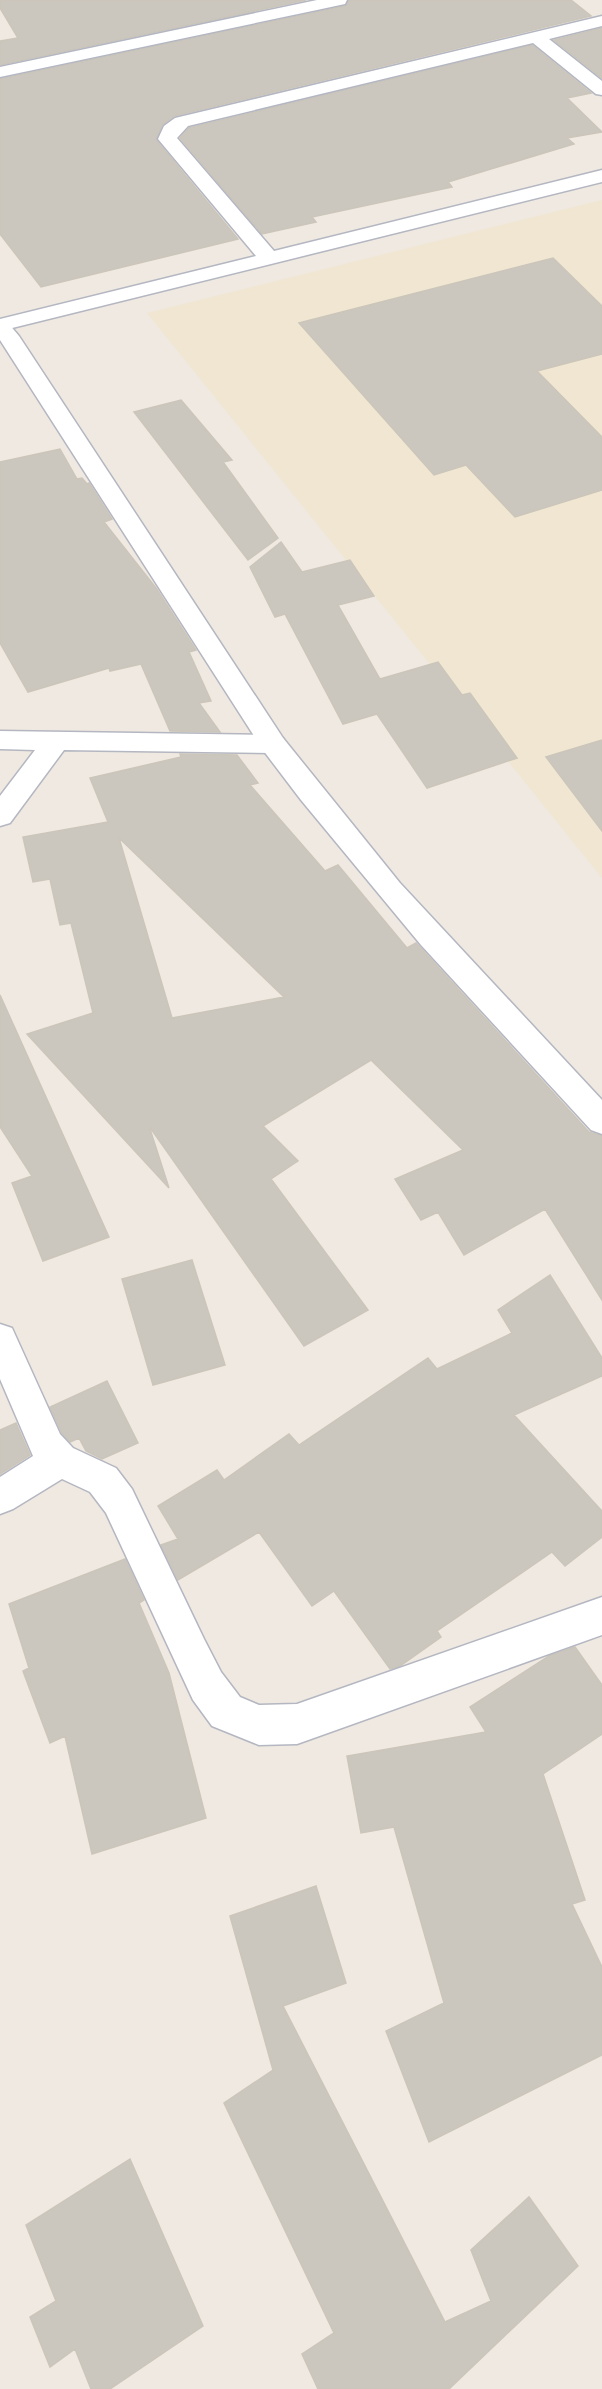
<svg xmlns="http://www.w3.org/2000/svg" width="602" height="2389" font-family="'PT Sans Narrow',sans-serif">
<rect width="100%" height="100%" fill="#efe9e1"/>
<path fill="#f0e6d1" d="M 602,200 L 602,878 L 147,313 Z"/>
<path fill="#cbc7bf" stroke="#cbc5ba" stroke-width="1.5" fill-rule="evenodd" d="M 0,0 L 306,0 L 0,65 L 0,41 L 18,38 L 0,8 Z
M 349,0 L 571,0 L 591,16 L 174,116 L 162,125 L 156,140 L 238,239 L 41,287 L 0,234 L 0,79 L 345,6 Z
M 602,28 L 602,78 L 554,40 Z
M 532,45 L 591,93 L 567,98 L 602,132 L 567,138 L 574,144 L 448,182 L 452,187 L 312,217 L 316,222 L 262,234 L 180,138 L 189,128 Z
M 553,258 L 602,306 L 602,354 L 537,371 L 602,437 L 602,490 L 515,517 L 466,465 L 434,475 L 299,323 Z
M 181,400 L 232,460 L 223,462 L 278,538 L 248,560 L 134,412 Z
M 60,449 L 77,479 L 82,478 L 87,484 L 89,483 L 112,519 L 104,522 L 156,588 L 196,650 L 189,652 L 211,701 L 199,703 L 220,732 L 170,731 L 141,664 L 110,671 L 109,668 L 28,692 L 0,643 L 0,462 Z
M 281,542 L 302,572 L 350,560 L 374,596 L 338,605 L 380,679 L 438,662 L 462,695 L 470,693 L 517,758 L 427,788 L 377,714 L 343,724 L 285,614 L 275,617 L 250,567 Z
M 602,740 L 602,831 L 546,757 Z
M 180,754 L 237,755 L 258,783 L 250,785 L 325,871 L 338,865 L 407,948 L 416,943 L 589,1132 L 602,1136 L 602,1300 L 545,1209 L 464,1255 L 438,1212 L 421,1220 L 395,1179 L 463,1150 L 371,1060 L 263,1126 L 298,1161 L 271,1179 L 368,1310 L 304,1346 L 149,1126 L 169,1188 L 27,1034 L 93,1013 L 71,923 L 60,925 L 50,879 L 33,882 L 23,837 L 108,822 L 90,778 L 181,757 ZM 119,838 L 284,997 L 172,1018 Z
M 0,995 L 109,1237 L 43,1261 L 12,1183 L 32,1176 L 0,1127 Z
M 192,1260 L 225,1365 L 153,1385 L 122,1279 Z
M 550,1275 L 602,1358 L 602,1376 L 514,1415 L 602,1511 L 602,1537 L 565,1566 L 552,1552 L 437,1631 L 441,1637 L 400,1666 L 390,1669 L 334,1591 L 312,1606 L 259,1532 L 178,1580 L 161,1545 L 178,1539 L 158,1506 L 217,1470 L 224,1480 L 289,1434 L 299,1445 L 428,1358 L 437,1369 L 512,1333 L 498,1310 Z
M 107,1381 L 138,1443 L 102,1459 L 86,1451 L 79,1438 L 70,1442 L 62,1433 L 50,1407 Z
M 16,1423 L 30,1455 L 0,1474 L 0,1430 Z
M 125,1559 L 144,1600 L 139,1603 L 169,1673 L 206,1818 L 92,1854 L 65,1736 L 50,1743 L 23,1671 L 29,1668 L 9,1604 Z
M 575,1647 L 602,1685 L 602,1734 L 543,1774 L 585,1900 L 572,1904 L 602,1967 L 602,2055 L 429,2142 L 386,2031 L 444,2003 L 394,1827 L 361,1833 L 347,1756 L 486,1732 L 470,1707 L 549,1656 Z
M 316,1886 L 346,1983 L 283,2006 L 445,2322 L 491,2301 L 471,2250 L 529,2197 L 578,2266 L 449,2389 L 318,2389 L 302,2354 L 334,2333 L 224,2103 L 273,2070 L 230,1916 Z
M 130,2159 L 203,2326 L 110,2389 L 91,2389 L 75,2349 L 50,2367 L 30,2317 L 56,2301 L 26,2225 Z"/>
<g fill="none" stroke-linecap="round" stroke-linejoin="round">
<defs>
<path id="street" d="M 317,0 L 347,0 L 345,4 L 317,10 L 0,77 L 0,67 Z
M 602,16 L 602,26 L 549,39 L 602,81 L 602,95 L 596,94 L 533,43 L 188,126 L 177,138 L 274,251 L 602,170 L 602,182 L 0,331 L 0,319 L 256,256 L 158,139 L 164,126 L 175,118 Z
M 0,731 L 273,735 L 283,738 L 286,744 L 283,750 L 273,753 L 64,750 L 10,823 L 0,826 L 0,796 L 35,750 L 0,749 Z
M 0,1324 L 12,1328 L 60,1434 L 73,1448 L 116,1468 L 132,1489 L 204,1639 L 221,1672 L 240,1697 L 259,1705 L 297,1704 L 602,1597 L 602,1635 L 297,1744 L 259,1745 L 212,1726 L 193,1700 L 106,1513 L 90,1492 L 62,1479 L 13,1509 L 0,1514 L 0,1477 L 33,1456 L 0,1379 Z"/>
<path id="secondary" d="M 0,322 L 8,323 L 19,336 L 283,738 L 400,883 L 602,1100 L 602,1134 L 591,1130 L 421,945 L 301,800 L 263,750 L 0,340 Z"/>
</defs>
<use href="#street" stroke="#b4b7c1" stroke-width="3"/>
<use href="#secondary" stroke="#b4b7c1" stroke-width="3"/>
<use href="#street" fill="#fff" fill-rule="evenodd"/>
<use href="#secondary" fill="#fff" fill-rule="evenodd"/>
</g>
</svg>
